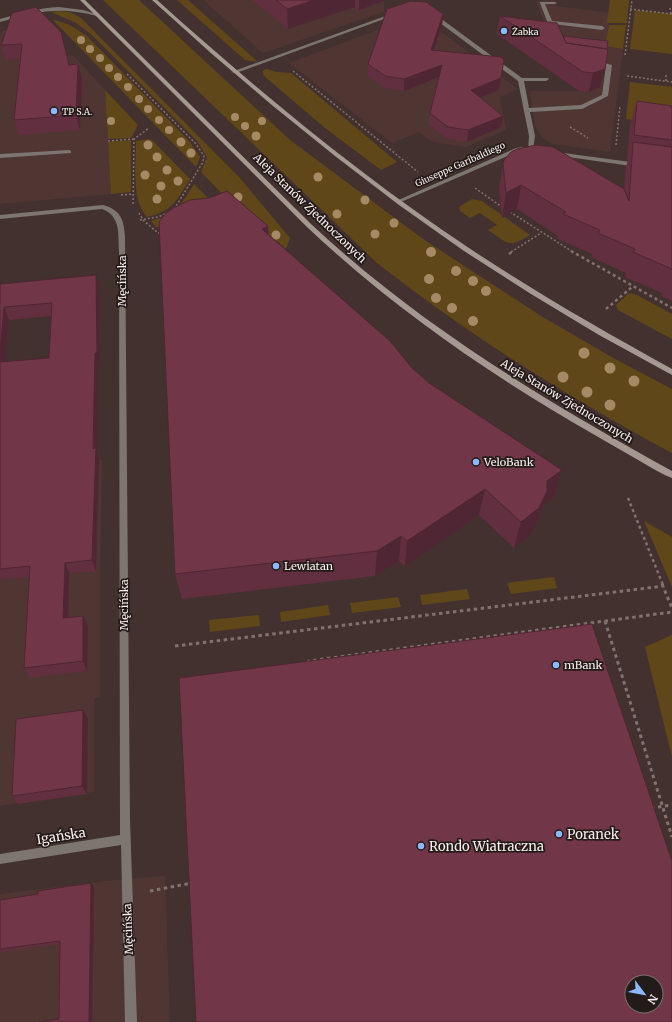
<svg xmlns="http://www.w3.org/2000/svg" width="672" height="1022" font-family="Merriweather,serif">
<rect width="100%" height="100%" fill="#42312f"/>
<path fill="#4f3633" d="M 203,0 L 384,0 L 384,12 L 263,53 Z
M 555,0 L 556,6 L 611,13 L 605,46 L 623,49 L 610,152 L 553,144 L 543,138 L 535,126 L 530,91 L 581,91 L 583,76 L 563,68 L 536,1 Z
M 407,19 L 427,21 L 518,89 L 500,97 L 506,130 L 466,147 L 433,142 L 419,132 L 392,143 L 289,63 Z
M 40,21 L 66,56 L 73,55 L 105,90 L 111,194 L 0,204 L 0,32 Z
M 102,460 L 100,572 L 100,697 L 94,698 L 94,792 L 0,806 L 0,468 Z
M 165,876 L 170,1022 L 0,1022 L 0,894 L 105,881 Z"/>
<path fill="#604719" d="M 103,0 L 139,0 L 290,140 L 423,239 L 541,316 L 615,359 L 672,389 L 672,453 C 568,397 470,336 377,263 Z
M 177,0 L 188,0 L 258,62 L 245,60 Z
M 610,0 L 629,0 L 627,23 L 607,23 Z
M 635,10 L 672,14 L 672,54 L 630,49 Z
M 59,11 L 69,12 L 80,17 L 239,177 L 290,238 L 286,249 L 227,199 L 201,172 L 207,157 L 197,141 L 92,35 L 76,23 L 51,12 Z
M 55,20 L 70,25 L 87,36 L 190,142 L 200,157 L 196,167 L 54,21 Z
M 609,25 L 626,25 L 623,49 L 605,46 Z
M 266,69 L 277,72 L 291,73 L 397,162 L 381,170 L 325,128 L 263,75 L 263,71 Z
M 630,82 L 672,87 L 672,125 L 626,119 Z
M 105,90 L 138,125 L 131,138 L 108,139 Z
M 149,139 L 152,140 L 190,179 C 177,200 173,211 147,217 C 131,201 136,163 136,141 Z
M 131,140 L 131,192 L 111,194 L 108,142 Z
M 194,184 L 223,213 L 174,226 L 156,227 L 151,221 C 175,215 182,204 194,184 Z
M 472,199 L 482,201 L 530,235 C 508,249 508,243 488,230 L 497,225 L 480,213 L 470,218 L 460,211 L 459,207 Z
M 629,293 L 637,295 L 672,314 L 672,339 L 618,310 L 616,305 Z
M 644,521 L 672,537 L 672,587 Z
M 554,577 L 557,588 L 511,594 L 507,583 Z
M 467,589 L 470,599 L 422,605 L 420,595 Z
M 398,597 L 401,607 L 352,613 L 350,603 Z
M 328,605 L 330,615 L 281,622 L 280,612 Z
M 259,615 L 260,626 L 210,632 L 209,620 Z
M 672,635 L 672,757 L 645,647 Z"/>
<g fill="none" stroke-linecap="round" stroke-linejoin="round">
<path stroke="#817270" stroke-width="1.5" stroke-dasharray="2 2" stroke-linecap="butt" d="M 670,8 L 671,14
M 630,9 L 672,14
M 625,55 L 632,0
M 293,71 L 418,172
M 127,74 L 196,144 L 204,156 L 203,162 L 175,208
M 666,75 L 666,81
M 627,76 L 672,82
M 570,127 L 588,138
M 108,141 L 134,139
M 616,145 L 620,106
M 475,188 L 502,207
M 121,195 L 133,194
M 133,204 L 134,139 L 149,128
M 510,212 L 573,252
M 139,213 L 143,220 L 158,233 L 161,233
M 140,220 L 158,217 L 167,213
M 511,252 L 541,233"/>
<path stroke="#817270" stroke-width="2.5" stroke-dasharray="3 3" stroke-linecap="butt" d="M 571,251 L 672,308
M 509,254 L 513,251
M 606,309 L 632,287
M 628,498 L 663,585"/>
<path stroke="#817270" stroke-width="3" stroke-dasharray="3.5 3.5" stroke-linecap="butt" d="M 662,584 L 672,608
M 605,621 L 672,837
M 175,646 L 664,586
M 307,663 L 309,661 L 672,612
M 651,808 L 672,805
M 150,891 L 192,883"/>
<path fill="#7c7570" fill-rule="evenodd" d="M 540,2 L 555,2 L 557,3 L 555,4 L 545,4 L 552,21 L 602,26 L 605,28 L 602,30 L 553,24 L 553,26 L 549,26 L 540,3 Z
M 391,14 L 395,15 L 236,73 L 231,72 Z
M 432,15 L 436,15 L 522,78 L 548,78 L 549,79 L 546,81 L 524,81 L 529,108 L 581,105 L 602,95 L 606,66 L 594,64 L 594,62 L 596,61 L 612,65 L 608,96 L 582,109 L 530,112 L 535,136 L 533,150 L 528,151 L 529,136 L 518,81 L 432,17 Z
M 69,150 L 71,151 L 71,153 L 0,158 L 0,154 Z"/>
<path fill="#7c7570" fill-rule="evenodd" d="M 59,7 L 83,10 L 99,15 L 97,16 C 56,6 39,12 0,22 L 0,19 C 19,14 38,8 59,7 Z
M 523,147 L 525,148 L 525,150 L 519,151 L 401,202 L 397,202 L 396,201 L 516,148 Z
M 556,152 L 638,163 L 641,165 L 638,167 L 554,155 L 553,154 Z
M 103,205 C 121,210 124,220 125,237 L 130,820 L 137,1022 L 125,1022 L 121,845 L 0,864 L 0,854 L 120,835 L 119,251 C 118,234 121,216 102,209 L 0,219 L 0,215 Z"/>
<path fill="#a49891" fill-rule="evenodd" d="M 80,0 L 85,0 L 311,224 C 419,325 544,400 672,471 L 672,478 C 663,475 654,469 645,464 C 628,454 610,444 593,434 C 490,375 393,308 307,227 Z
M 152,0 L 157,0 C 256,89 358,174 469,248 C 535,292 603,331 672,369 L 672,375 L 599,335 L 531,294 L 464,251 L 399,205 L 335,156 L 273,106 L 212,54 Z"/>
</g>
<g fill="#a68965">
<circle cx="81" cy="40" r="4"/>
<circle cx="90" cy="49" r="4"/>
<circle cx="100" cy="58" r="4"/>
<circle cx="109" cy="68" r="4"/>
<circle cx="118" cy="77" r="4"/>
<circle cx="128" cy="87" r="4"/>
<circle cx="139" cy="99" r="4"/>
<circle cx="148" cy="109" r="4"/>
<circle cx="235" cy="117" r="4"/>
<circle cx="159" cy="120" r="4"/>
<circle cx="111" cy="121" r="4"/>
<circle cx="262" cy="121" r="4"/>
<circle cx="245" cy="126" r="4"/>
<circle cx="169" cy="130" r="4"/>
<circle cx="256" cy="136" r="4.5"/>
<circle cx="181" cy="142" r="4.5"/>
<circle cx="148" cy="145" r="4.5"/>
<circle cx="191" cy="153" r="4.5"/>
<circle cx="157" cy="157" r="4.5"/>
<circle cx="167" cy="170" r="4.5"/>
<circle cx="145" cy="175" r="4.5"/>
<circle cx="318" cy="177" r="4.5"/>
<circle cx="178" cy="181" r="4.5"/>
<circle cx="161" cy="186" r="4.5"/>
<circle cx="238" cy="197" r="4.5"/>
<circle cx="157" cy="199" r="4.5"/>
<circle cx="365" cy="200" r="4.5"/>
<circle cx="337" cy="214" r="4.5"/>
<circle cx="394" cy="223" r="4.5"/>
<circle cx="375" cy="234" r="4.5"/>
<circle cx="276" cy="235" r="4.5"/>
<circle cx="431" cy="252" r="5"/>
<circle cx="456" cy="271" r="5"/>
<circle cx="429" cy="279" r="5"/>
<circle cx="473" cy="281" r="5"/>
<circle cx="486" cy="291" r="5"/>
<circle cx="436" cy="298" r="5"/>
<circle cx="452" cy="308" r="5"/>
<circle cx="473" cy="321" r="5"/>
<circle cx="584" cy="353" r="5.5"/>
<circle cx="610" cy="368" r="5.5"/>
<circle cx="563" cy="377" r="5.5"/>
<circle cx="634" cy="381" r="5.5"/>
<circle cx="587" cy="392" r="5.5"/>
<circle cx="610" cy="405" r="5.5"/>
</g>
<path fill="#612f3f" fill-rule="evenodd" d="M 252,0 L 384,0 L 384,1 L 359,10 L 355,7 L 288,29 Z
M 12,13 L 69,65 L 82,79 L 80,130 L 19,135 L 14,120 L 20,59 L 6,60 L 1,45 Z
M 443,14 L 442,26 L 434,50 L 499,90 L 480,97 L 501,127 L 467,142 L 447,139 L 429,125 L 430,113 L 439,77 L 404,91 L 384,88 L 368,76 L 368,64 Z
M 500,16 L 563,36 L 608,41 L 600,87 L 589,92 L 579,91 L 497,34 Z
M 637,101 L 672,106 L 672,301 L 661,296 L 662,293 L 625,277 L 626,273 L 591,257 L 592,254 L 558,239 L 558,236 L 517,209 L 502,218 L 499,188 L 503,164 L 624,190 L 626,167 L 628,160 L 627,160 L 630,125 Z
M 268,226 L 268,234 L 412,368 L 429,383 L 562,470 L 554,497 L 543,505 L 539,517 L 531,534 L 514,548 L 479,515 L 405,566 L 399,561 L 375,576 L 182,599 L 175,574 Z
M 0,284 L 99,287 L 100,365 L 98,365 L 97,452 L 99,460 L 96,571 L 69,573 L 68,618 L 83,616 L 88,626 L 87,671 L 30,678 L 24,668 L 29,577 L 0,580 ZM 51,316 L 49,358 L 5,362 L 9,320 Z
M 88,719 L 87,794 L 18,804 L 12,796 Z
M 91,883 L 94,886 L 92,1022 L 38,1022 L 59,1019 L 60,944 L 0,952 L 0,900 L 38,894 Z"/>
<path fill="#4f2633" d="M 314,0 L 355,0 L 355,7 L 288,29 L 287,9 Z
M 359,0 L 384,0 L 384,1 L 359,10 Z
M 443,14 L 442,26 L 430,61 L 431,50 Z
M 78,64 L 82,79 L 80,130 L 76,115 Z
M 442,65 L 441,76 L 404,91 L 404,79 Z
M 605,69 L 600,87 L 589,92 L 593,73 Z
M 501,78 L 499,90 L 469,102 L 471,90 Z
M 503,116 L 501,127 L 467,142 L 468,130 Z
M 521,185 L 517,209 L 502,218 L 506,193 Z
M 268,226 L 270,255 L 262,229 Z
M 96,275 L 99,287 L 100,365 L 98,365 L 97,452 L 99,460 L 96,571 L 92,560 Z
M 4,307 L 9,320 L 4,374 L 0,364 L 0,353 Z
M 562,470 L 554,497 L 543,505 L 539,517 L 531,534 L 514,548 L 521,522 L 547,481 Z
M 485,489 L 479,515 L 405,566 L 407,541 Z
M 401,536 L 399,561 L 375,576 L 377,551 Z
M 65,563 L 69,573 L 68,628 L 63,618 Z
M 83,616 L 88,626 L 87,671 L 83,661 Z
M 83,710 L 88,719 L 87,794 L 82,786 Z
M 91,883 L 94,886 L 92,1022 L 89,1022 Z"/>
<path fill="#713749" stroke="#4f2633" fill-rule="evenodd" d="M 276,0 L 314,0 L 287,9 Z
M 411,1 L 426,2 L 443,14 L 431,50 L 501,57 L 504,59 L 501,78 L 471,90 L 503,116 L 468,130 L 448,127 L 430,113 L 442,65 L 404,79 L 385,76 L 368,64 L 387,9 Z
M 36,7 L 61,32 L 69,65 L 78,64 L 76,115 L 14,120 L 22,44 L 1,45 L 12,13 Z
M 500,16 L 557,23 L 566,43 L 608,49 L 605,69 L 593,73 L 583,72 Z
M 563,36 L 608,41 L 607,49 L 566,43 Z
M 637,101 L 672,106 L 672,140 L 634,135 Z
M 633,142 L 672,147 L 672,269 L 633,252 L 635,249 L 598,233 L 600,230 L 563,214 L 566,212 L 521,185 L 506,193 L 503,164 L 504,160 L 511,152 L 517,149 L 536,145 L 553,147 L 624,189 L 629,201 Z
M 227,191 L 268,226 L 262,229 L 390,341 L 412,368 L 429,383 L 562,470 L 547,481 L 547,491 L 539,508 L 521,522 L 485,489 L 407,541 L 401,536 L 377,551 L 175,574 L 159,222 L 166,213 L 175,207 L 190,200 L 209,198 Z
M 96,275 L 97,353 L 95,353 L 93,449 L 96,448 L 92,560 L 65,563 L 63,618 L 83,616 L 83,661 L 24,668 L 30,566 L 0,569 L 0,362 L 49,358 L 52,303 L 4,307 L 0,353 L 0,284 Z
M 592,624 L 672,861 L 672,1022 L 196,1022 L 179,678 ZM 632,982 L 656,982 L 656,1006 L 632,1006 Z
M 83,710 L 82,786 L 12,796 L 16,719 Z
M 91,883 L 89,1022 L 38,1022 L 59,1019 L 60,941 L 0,949 L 0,900 L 38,894 L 38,891 Z"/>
<g fill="#8cb9fc" stroke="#231b1a" stroke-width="1.5">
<circle cx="504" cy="31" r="4"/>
<circle cx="54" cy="111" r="4"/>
<circle cx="476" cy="462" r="4"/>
<circle cx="276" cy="566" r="4"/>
<circle cx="556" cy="665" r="4"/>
<circle cx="559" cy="834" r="4"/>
<circle cx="421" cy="846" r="4"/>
</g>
<g text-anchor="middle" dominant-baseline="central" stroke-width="3.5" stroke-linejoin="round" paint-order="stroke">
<g font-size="9" fill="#f9edec" stroke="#231b1a" text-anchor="start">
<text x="512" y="31">Żabka</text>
<text x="62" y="111">TP S.A.</text>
</g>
<g font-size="9" fill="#f9edec" stroke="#231b1a">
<text transform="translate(460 164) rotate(-24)">Giuseppe Garibaldiego</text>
</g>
<g font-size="11" fill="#f9edec" stroke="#231b1a">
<text transform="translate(310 208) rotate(44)">Aleja Stanów Zjednoczonych</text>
<text transform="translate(122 281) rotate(-90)">Męcińska</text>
<text transform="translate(567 401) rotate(31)">Aleja Stanów Zjednoczonych</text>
<text transform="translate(124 605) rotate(-90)">Męcińska</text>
<text transform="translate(128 929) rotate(-92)">Męcińska</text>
</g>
<g font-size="11" fill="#f9edec" stroke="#231b1a" text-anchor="start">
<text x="484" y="462">VeloBank</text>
<text x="284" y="566">Lewiatan</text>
<text x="564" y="665">mBank</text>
</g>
<g font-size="13" fill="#f9edec" stroke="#231b1a" text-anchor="start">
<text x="567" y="834">Poranek</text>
<text x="429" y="846">Rondo Wiatraczna</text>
</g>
<g font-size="13" fill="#f9edec" stroke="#231b1a">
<text transform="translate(61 836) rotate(-9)">Igańska</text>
</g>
</g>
<g transform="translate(644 994) rotate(122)"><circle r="19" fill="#231b1a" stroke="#796f6e"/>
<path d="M0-3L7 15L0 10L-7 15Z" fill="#8cb9fc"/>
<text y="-6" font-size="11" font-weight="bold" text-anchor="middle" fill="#f9edec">N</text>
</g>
</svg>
